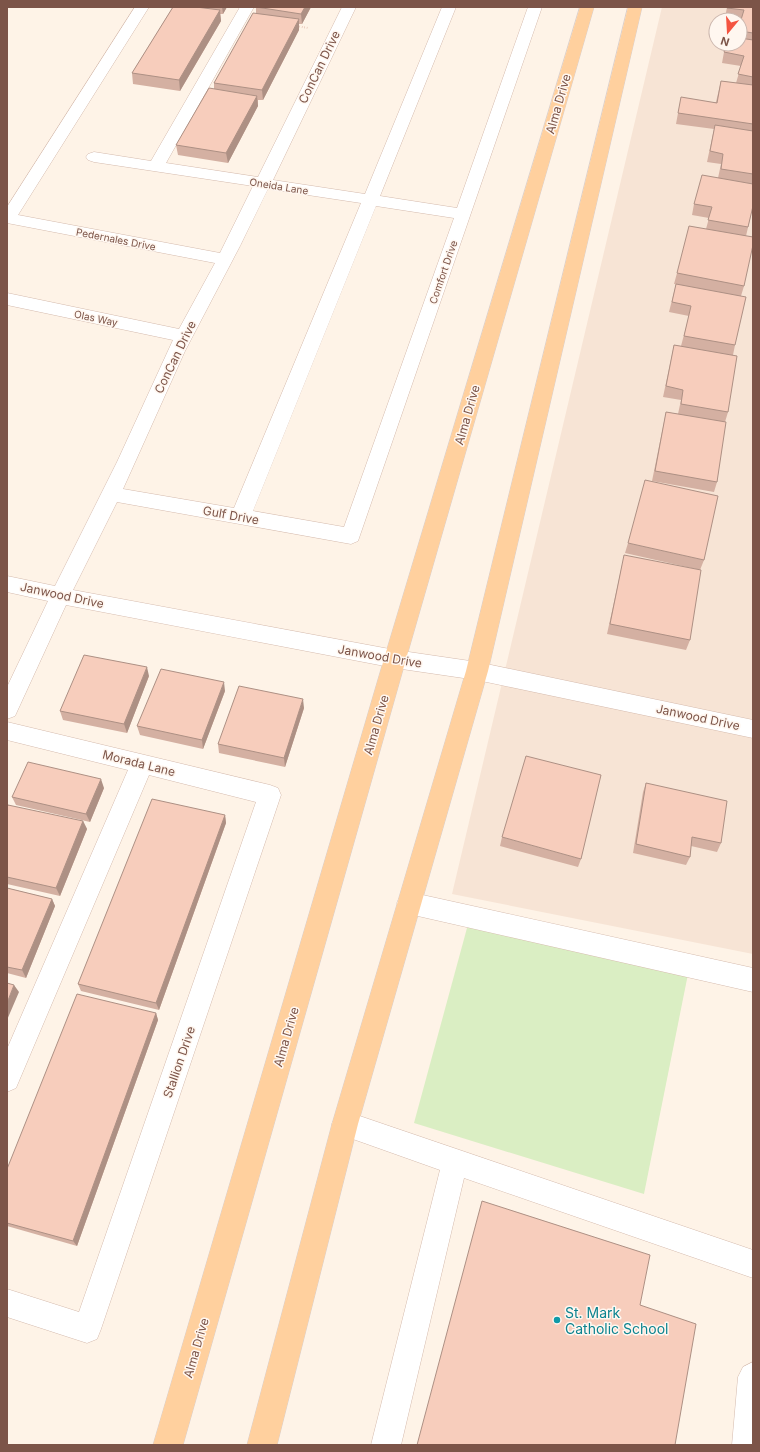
<svg xmlns="http://www.w3.org/2000/svg" width="760" height="1452" font-family="Inter,sans-serif">
<rect width="100%" height="100%" fill="#fef3e7"/>
<path fill="#f7e4d5" fill-rule="evenodd" d="M 662,7 L 753,7 L 753,954 L 452,894 ZM 716,20 L 740,20 L 740,44 L 716,44 Z"/>
<path fill="#daeec3" d="M 470,917 L 689,969 L 644,1194 L 414,1123 Z"/>
<g fill="none" stroke-linecap="round" stroke-linejoin="round">
<defs>
<path id="minor" d="M 135,7 L 149,7 L 18,215 L 220,253 L 253,186 L 94,162 L 88,160 L 86,157 L 88,154 L 94,152 L 151,161 L 240,7 L 254,7 L 166,163 L 258,177 L 342,7 L 356,7 L 273,180 L 365,194 L 442,7 L 456,7 L 380,196 L 457,208 L 528,7 L 542,7 L 358,541 L 351,544 L 117,502 L 73,590 L 395,650 L 477,662 L 753,720 L 753,738 L 477,680 L 395,668 L 66,605 L 15,716 L 7,719 L 7,687 L 48,601 L 7,592 L 7,576 L 55,586 L 117,462 L 173,340 L 7,305 L 7,293 L 179,329 L 215,263 L 7,223 L 7,207 ZM 268,189 L 361,203 L 234,508 L 123,489 L 185,351 L 240,246 ZM 376,206 L 454,218 L 344,527 L 253,511 Z
M 7,722 L 270,785 L 278,788 L 281,795 L 101,1329 L 97,1339 L 87,1343 L 7,1317 L 7,1289 L 79,1312 L 256,802 L 149,775 L 16,1088 L 7,1092 L 7,1049 L 128,770 L 7,740 Z
M 409,892 L 753,968 L 753,992 L 409,914 L 401,911 L 397,903 L 401,895 Z
M 345,1111 L 753,1250 L 753,1278 L 464,1178 L 401,1445 L 371,1445 L 440,1170 L 336,1133 L 332,1124 L 336,1115 Z
M 753,1362 L 753,1445 L 732,1445 L 738,1377 L 743,1367 Z"/>
<path id="major" d="M 580,7 L 594,7 L 406,659 L 183,1445 L 153,1445 L 384,659 Z
M 628,7 L 642,7 L 488,671 L 358,1124 L 277,1445 L 247,1445 L 332,1124 L 466,671 Z"/>
</defs>
<use href="#minor" stroke="#d5bbae" stroke-width="1"/>
<use href="#major" stroke="#dacfcc" stroke-width="1"/>
<path stroke="#ddaf9e" stroke-width="2" stroke-dasharray="0.5 2" stroke-linecap="butt" d="M 297,26 L 308,28"/>
<use href="#minor" fill="#fff" fill-rule="evenodd"/>
<use href="#major" fill="#ffd09e" fill-rule="evenodd"/>
</g>
<path fill="#d4b0a2" d="M 173,7 L 227,7 L 223,14 L 220,14 L 221,21 L 180,91 L 133,84 L 132,73 Z
M 256,7 L 311,7 L 302,24 L 299,24 L 299,30 L 263,100 L 258,100 L 258,106 L 228,163 L 178,155 L 176,145 L 214,89 L 214,83 L 256,14 Z
M 727,7 L 753,7 L 753,206 L 746,236 L 744,286 L 741,296 L 735,345 L 733,355 L 728,412 L 725,422 L 717,482 L 714,492 L 652,481 L 666,412 L 678,414 L 681,400 L 663,397 L 674,345 L 681,346 L 689,316 L 669,312 L 676,284 L 674,284 L 677,273 L 706,229 L 709,218 L 692,215 L 694,204 L 718,178 L 721,164 L 707,162 L 714,129 L 676,124 L 678,113 L 716,102 L 721,81 L 736,83 L 741,66 L 722,63 L 724,52 L 740,44 L 740,23 L 741,21 L 740,20 L 725,18 Z
M 628,543 L 704,560 L 700,570 L 625,553 Z
M 622,565 L 690,640 L 686,650 L 607,634 Z
M 149,676 L 127,733 L 63,720 L 60,711 Z
M 225,691 L 203,749 L 140,735 L 137,726 Z
M 304,708 L 285,767 L 219,753 L 218,744 Z
M 646,783 L 721,843 L 717,852 L 691,846 L 690,857 L 686,865 L 633,853 L 643,792 Z
M 104,788 L 90,822 L 16,805 L 12,797 Z
M 7,808 L 83,821 L 87,829 L 60,896 L 7,884 Z
M 225,815 L 226,823 L 159,1010 L 81,991 L 78,984 Z
M 502,837 L 581,859 L 578,867 L 500,846 Z
M 7,888 L 52,899 L 55,906 L 26,978 L 7,973 Z
M 156,1013 L 158,1020 L 77,1246 L 7,1226 L 7,1169 Z"/>
<path fill="#ad9084" d="M 222,7 L 227,7 L 223,14 Z
M 305,7 L 311,7 L 302,24 L 301,14 Z
M 220,10 L 221,21 L 180,91 L 179,80 Z
M 299,19 L 299,30 L 263,100 L 262,90 Z
M 257,96 L 258,106 L 228,163 L 226,153 Z
M 147,667 L 149,676 L 127,733 L 124,724 Z
M 224,682 L 225,691 L 203,749 L 202,740 Z
M 303,699 L 304,708 L 285,767 L 284,758 Z
M 101,779 L 104,788 L 90,822 L 86,814 Z
M 225,815 L 226,823 L 159,1010 L 156,1003 Z
M 83,821 L 87,829 L 60,896 L 56,888 Z
M 52,899 L 55,906 L 26,978 L 22,970 Z
M 14,985 L 19,992 L 7,1020 L 7,1003 Z
M 156,1013 L 158,1020 L 77,1246 L 73,1241 Z"/>
<path fill="#f7cdbc" stroke="#ad9084" d="M 173,7 L 196,7 L 220,10 L 179,80 L 132,73 Z
M 256,7 L 305,7 L 301,14 Z
M 727,7 L 753,7 L 753,33 L 740,31 L 740,23 L 744,10 L 727,8 Z
M 253,13 L 299,19 L 262,90 L 214,83 Z
M 740,38 L 753,40 L 753,77 L 738,74 L 744,56 L 724,52 L 727,44 L 740,44 Z
M 721,81 L 753,85 L 753,124 L 678,113 L 681,97 L 717,103 Z
M 209,88 L 257,96 L 226,153 L 176,145 Z
M 715,125 L 753,131 L 753,174 L 721,169 L 723,154 L 710,151 Z
M 702,175 L 753,184 L 753,206 L 748,227 L 708,220 L 712,207 L 694,204 Z
M 689,226 L 753,237 L 753,245 L 744,286 L 677,273 Z
M 676,284 L 746,297 L 735,345 L 684,336 L 691,306 L 672,302 Z
M 674,345 L 737,356 L 728,412 L 681,404 L 683,390 L 666,386 Z
M 666,412 L 726,422 L 717,482 L 655,471 Z
M 645,480 L 718,496 L 704,560 L 628,543 Z
M 624,555 L 701,570 L 690,640 L 610,624 Z
M 84,655 L 147,667 L 124,724 L 60,711 Z
M 161,669 L 224,682 L 202,740 L 137,726 Z
M 239,686 L 303,699 L 284,758 L 218,744 Z
M 526,756 L 601,775 L 581,859 L 502,837 Z
M 28,762 L 101,779 L 86,814 L 12,797 Z
M 646,783 L 727,801 L 721,843 L 692,837 L 690,857 L 636,844 Z
M 152,799 L 225,815 L 156,1003 L 78,984 Z
M 8,805 L 83,821 L 56,888 L 7,877 L 7,808 Z
M 7,888 L 52,899 L 22,970 L 7,967 Z
M 7,983 L 14,985 L 7,1003 Z
M 77,994 L 156,1013 L 73,1241 L 7,1223 L 7,1169 Z
M 482,1201 L 650,1255 L 640,1305 L 696,1324 L 675,1445 L 417,1445 Z"/>
<circle fill="#0f9aa8" stroke="#fff7f0" stroke-width="1.5" cx="557" cy="1320" r="4"/>
<g text-anchor="middle" dominant-baseline="central" stroke-width="3" stroke-linejoin="round" paint-order="stroke">
<g font-size="10" fill="#7c5448" stroke="#fff7f0">
<text transform="translate(279 186) rotate(9)">Oneida Lane</text>
<text transform="translate(116 239) rotate(11)">Pedernales Drive</text>
<text transform="translate(443 272) rotate(-71)">Comfort Drive</text>
<text transform="translate(96 318) rotate(12)">Olas Way</text>
</g>
<g font-size="12" fill="#7c5448" stroke="#fff7f0">
<text transform="translate(319 67) rotate(-64)">ConCan Drive</text>
<text transform="translate(558 104) rotate(-74)">Alma Drive</text>
<text transform="translate(175 357) rotate(-64)">ConCan Drive</text>
<text transform="translate(467 415) rotate(-74)">Alma Drive</text>
<text transform="translate(231 515) rotate(10)">Gulf Drive</text>
<text transform="translate(62 595) rotate(12)">Janwood Drive</text>
<text transform="translate(380 656) rotate(10)">Janwood Drive</text>
<text transform="translate(698 717) rotate(12)">Janwood Drive</text>
<text transform="translate(376 725) rotate(-74)">Alma Drive</text>
<text transform="translate(139 763) rotate(14)">Morada Lane</text>
<text transform="translate(286 1037) rotate(-74)">Alma Drive</text>
<text transform="translate(179 1062) rotate(-71)">Stallion Drive</text>
<text transform="translate(196 1348) rotate(-74)">Alma Drive</text>
</g>
<g font-size="14" fill="#0d838f" stroke="#fff7f0" text-anchor="start">
<text x="565" y="1312">St. Mark<tspan x="565" dy="16">Catholic School</tspan></text>
</g>
</g>
<rect width="760" height="1452" fill="none" stroke="#7c5448" stroke-width="16"/>
<g transform="translate(728 32) rotate(198)"><circle r="19" fill="#fff7f0" stroke="#cbb6ad"/>
<path d="M0-3L7 15L0 10L-7 15Z" fill="#f45440"/>
<text y="-6" font-size="11" font-weight="bold" text-anchor="middle" fill="#7c5448">N</text>
</g>
</svg>
